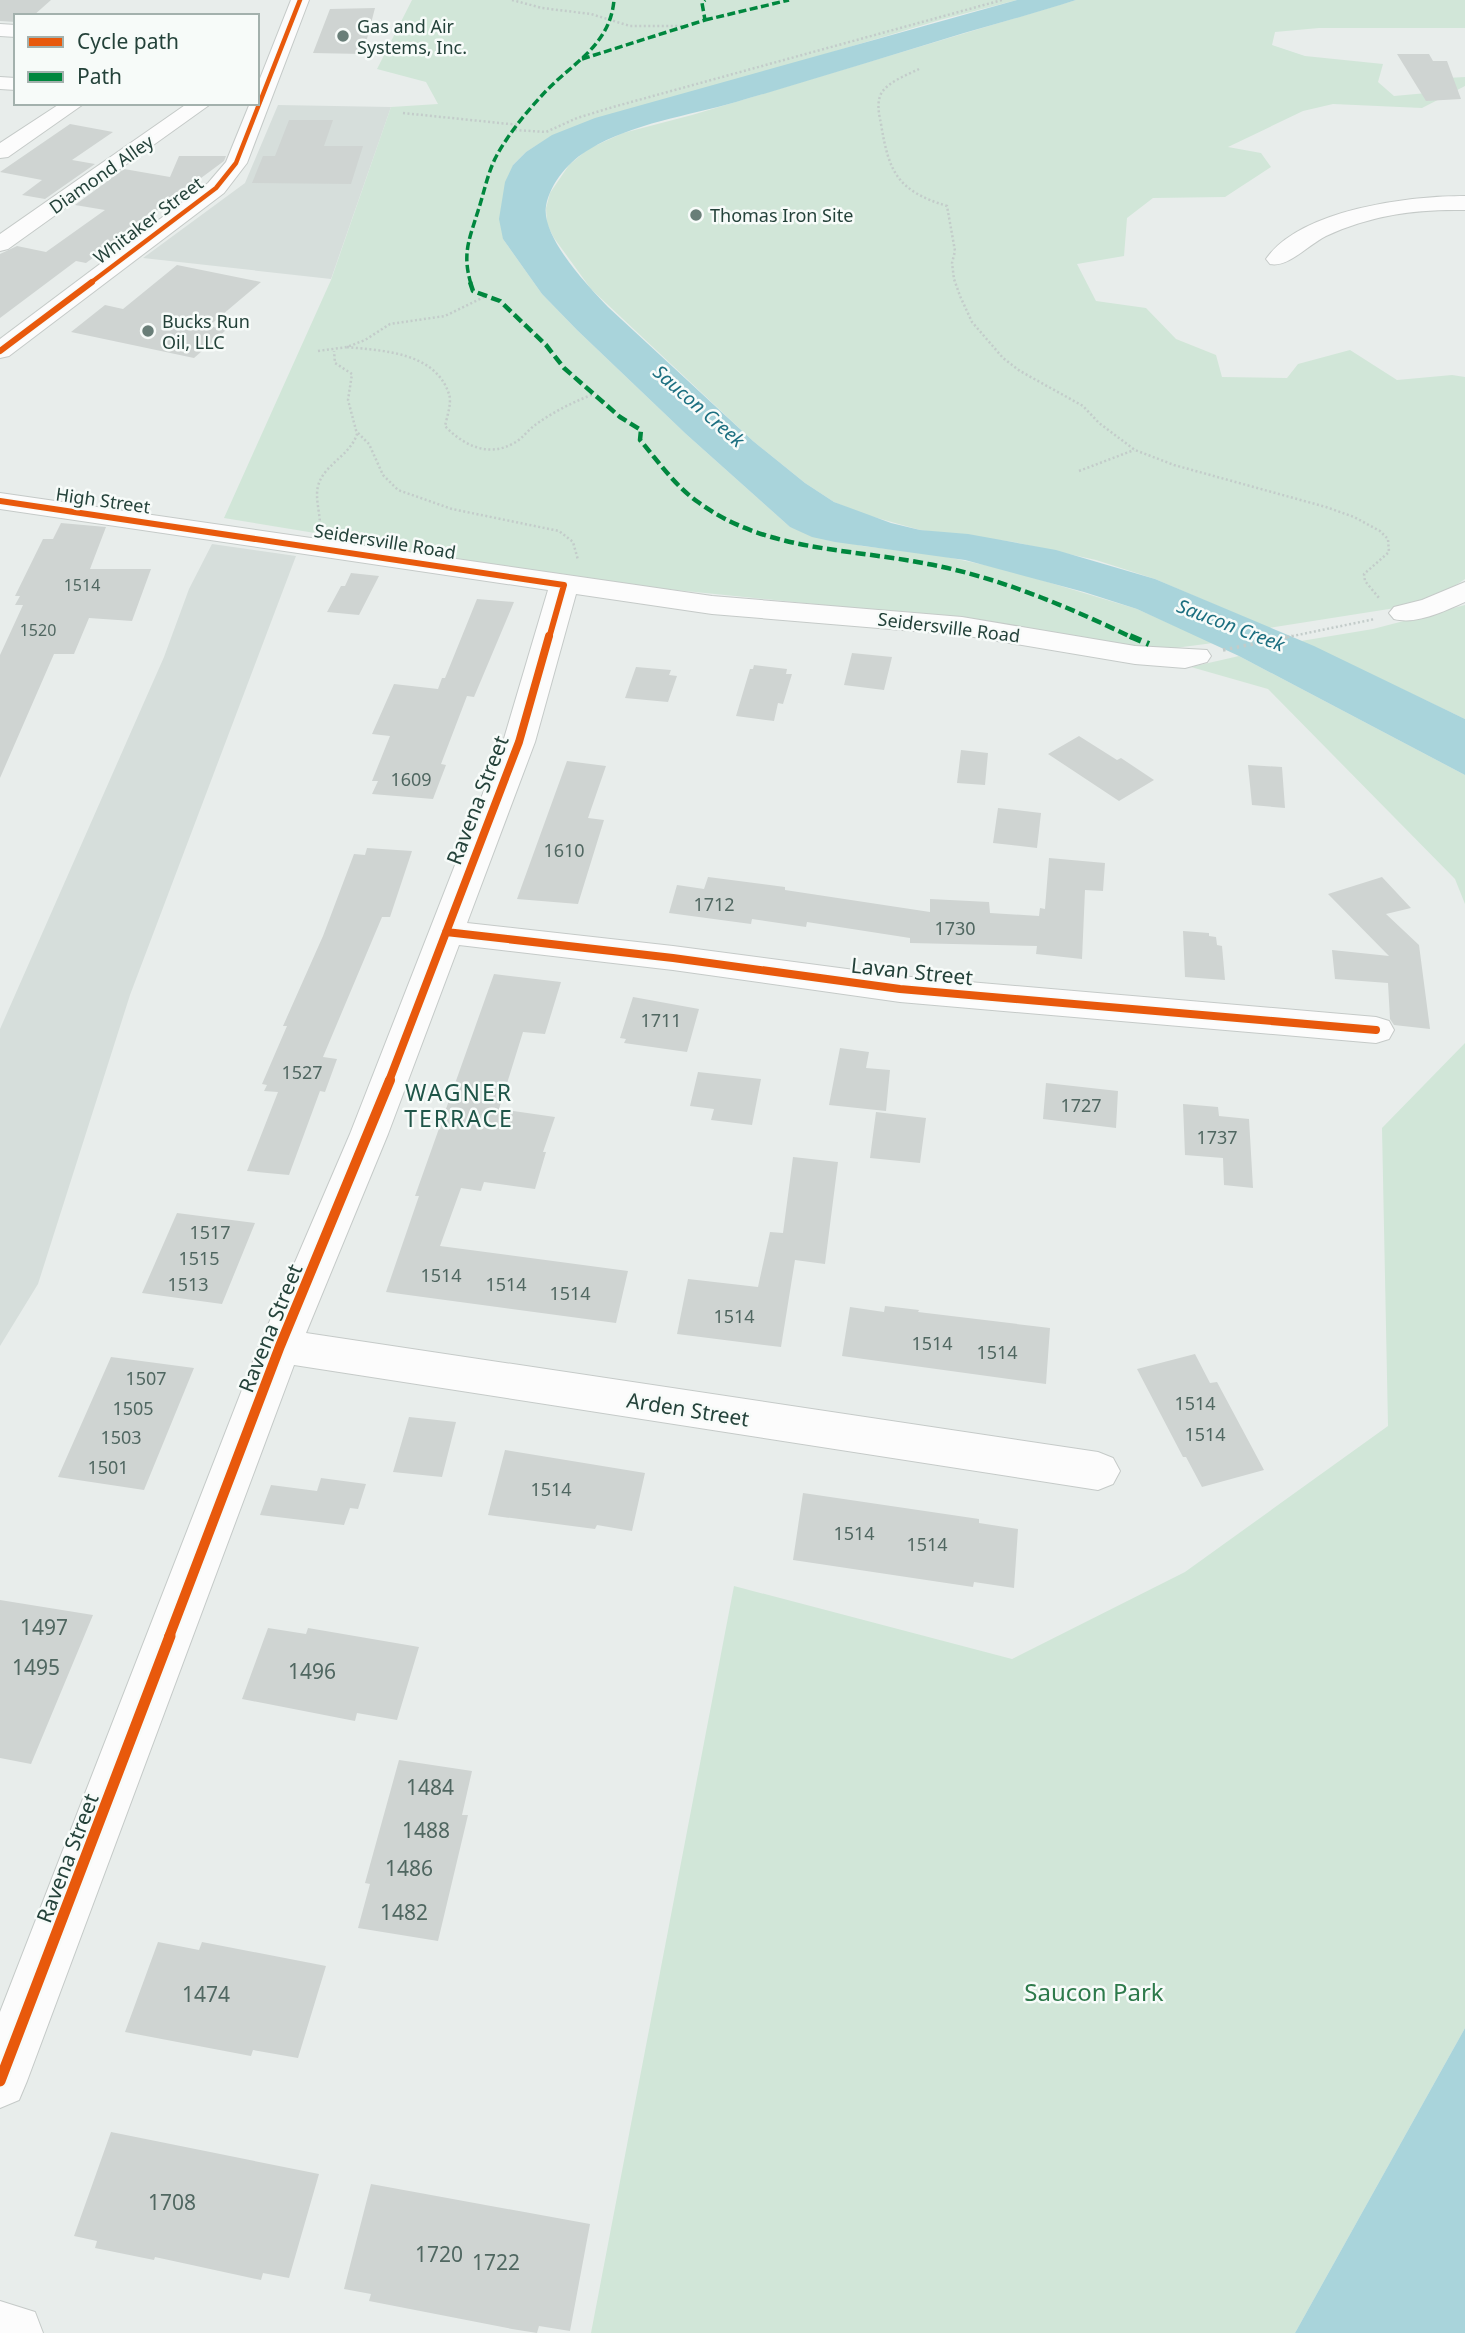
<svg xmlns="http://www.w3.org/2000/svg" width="1465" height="2333" font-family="'Noto Sans',sans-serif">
<rect width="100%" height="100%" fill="#e8edeb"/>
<path fill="#d6dedb" d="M 278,105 L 391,107 L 331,279 L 143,258 L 245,183 Z
M 212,544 L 296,556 L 130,995 L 38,1284 L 0,1346 L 0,1029 L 164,657 L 189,589 Z"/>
<path fill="#d1e6d8" d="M 412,0 L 1017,0 L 940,20 L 553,135 L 526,152 L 513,165 L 503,239 L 542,294 L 577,330 L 686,434 L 790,527 L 862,546 L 933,554 L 1008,570 L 1137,609 L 1213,643 L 1160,650 L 960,619 L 548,577 L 313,537 L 315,533 L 224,518 L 331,280 L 391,107 L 438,104 L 426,82 L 377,69 Z
M 1076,0 L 1465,0 L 1465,28 L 1319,28 L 1275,32 L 1272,45 L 1305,56 L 1383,64 L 1378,82 L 1394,96 L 1427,93 L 1447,78 L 1465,77 L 1465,86 L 1422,108 L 1333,104 L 1303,111 L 1228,147 L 1261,153 L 1271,167 L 1225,197 L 1153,198 L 1127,218 L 1124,256 L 1077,264 L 1096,301 L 1146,308 L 1176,339 L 1216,355 L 1222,377 L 1287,378 L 1298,364 L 1350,350 L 1397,380 L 1452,375 L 1465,377 L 1465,579 L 1447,591 L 1408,606 L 1269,628 L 1155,579 L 1096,560 L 1014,542 L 920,530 L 863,514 L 834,502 L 805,483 L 753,441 L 591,289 L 554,238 L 547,224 L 546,208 L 550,193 L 569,165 L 588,149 L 623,133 L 692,115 Z
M 1465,605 L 1465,719 L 1301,641 L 1373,629 Z
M 1239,656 L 1465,775 L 1465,904 L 1455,879 L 1268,689 L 1191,667 Z
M 1465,1043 L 1465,2028 L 1295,2333 L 591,2333 L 734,1586 L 1012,1659 L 1185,1572 L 1388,1426 L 1382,1128 Z"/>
<path fill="#a9d4db" d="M 1017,0 L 1076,0 C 1039,12 1002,22 964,33 C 888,56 812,80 736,102 C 688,116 633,123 590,149 C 570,160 550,183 546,206 C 541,237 588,286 608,307 L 753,441 L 805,483 L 834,502 L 891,523 L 920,530 L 968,534 L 1056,550 L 1155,579 L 1314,646 L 1465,719 L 1465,775 L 1239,656 L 1137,609 L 1084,592 L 965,560 L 835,542 L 812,537 L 790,527 L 686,434 L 577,330 L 542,294 L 503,239 L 499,219 L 505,182 L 513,165 L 526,152 L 552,135 L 595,118 Z
M 1465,2028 L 1465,2333 L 1295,2333 Z"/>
<path fill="#cfd4d2" d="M 0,0 L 51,0 L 33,16 L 16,16 L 16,22 L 0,21 Z
M 375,8 L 363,54 L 313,53 L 330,9 Z
M 1397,54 L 1429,54 L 1433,61 L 1447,61 L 1461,99 L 1426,101 Z
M 289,120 L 333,120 L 324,146 L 363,146 L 351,184 L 252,183 L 263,156 L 275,156 Z
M 70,124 L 113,132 L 72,160 L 95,164 L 45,199 L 22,195 L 42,180 L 0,172 Z
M 179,156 L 226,156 L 224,161 L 86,263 L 76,261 L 0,318 L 0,254 L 17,246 L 46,252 L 105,210 L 75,205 L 124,169 L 170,177 Z
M 177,265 L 261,282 L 209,326 L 226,330 L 194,358 L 71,332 L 105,305 L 123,309 Z
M 61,523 L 106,527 L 90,569 L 151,569 L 132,621 L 89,618 L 74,654 L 54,654 L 0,778 L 0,655 L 23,605 L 15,605 L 20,596 L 15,596 L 43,539 L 53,539 Z
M 351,573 L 379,576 L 359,615 L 327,612 L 341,586 L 345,586 Z
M 477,599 L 514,602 L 474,697 L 467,696 L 441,764 L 446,765 L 433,799 L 372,794 L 378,781 L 372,781 L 390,736 L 372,734 L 394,684 L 438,689 L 442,678 L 445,678 Z
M 852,653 L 892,657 L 884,690 L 844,685 Z
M 754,665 L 787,669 L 786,674 L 792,674 L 783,704 L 778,703 L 774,721 L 736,716 L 750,669 L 753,669 Z
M 636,667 L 671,670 L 669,675 L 677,676 L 668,702 L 625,698 Z
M 1079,736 L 1117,760 L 1121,758 L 1154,780 L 1119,801 L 1048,754 Z
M 961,750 L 988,753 L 985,785 L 957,783 Z
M 567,761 L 606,766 L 588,818 L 604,820 L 578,904 L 517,899 Z
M 1248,765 L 1282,767 L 1285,808 L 1252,805 Z
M 998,808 L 1041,813 L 1037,848 L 993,843 Z
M 367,848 L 412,851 L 390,917 L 382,917 L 323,1057 L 337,1059 L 325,1092 L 320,1091 L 289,1175 L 247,1171 L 278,1092 L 264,1091 L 267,1085 L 262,1084 L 287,1026 L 283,1026 L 323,936 L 354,854 L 365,855 Z
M 1049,858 L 1105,863 L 1103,891 L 1085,890 L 1082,959 L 1036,954 L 1037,946 L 910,943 L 910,938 L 807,922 L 806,927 L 752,919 L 751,924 L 669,913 L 677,885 L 704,889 L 708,877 L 785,887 L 785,890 L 930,912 L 930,899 L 989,902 L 990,913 L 1039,916 L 1040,908 L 1045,909 Z
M 1382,877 L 1411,908 L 1386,914 L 1419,945 L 1430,1029 L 1394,1025 L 1390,1019 L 1388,983 L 1335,979 L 1332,950 L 1389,956 L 1328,894 Z
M 1183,931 L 1209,933 L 1209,936 L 1216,937 L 1217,945 L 1222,946 L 1225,980 L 1185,977 Z
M 494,974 L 561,982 L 545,1034 L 523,1032 L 499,1109 L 555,1117 L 543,1152 L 546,1152 L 535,1189 L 484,1182 L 481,1191 L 461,1188 L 440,1246 L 628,1271 L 616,1323 L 386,1292 L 419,1196 L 415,1196 Z
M 633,997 L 699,1009 L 687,1052 L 624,1043 L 626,1039 L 620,1038 Z
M 840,1048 L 869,1052 L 866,1068 L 890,1070 L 886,1111 L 829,1105 Z
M 698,1072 L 761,1079 L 752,1125 L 711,1120 L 714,1109 L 690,1106 Z
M 1046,1083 L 1118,1091 L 1116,1128 L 1043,1119 Z
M 1183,1104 L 1218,1107 L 1219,1116 L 1249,1119 L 1253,1188 L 1224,1185 L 1223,1158 L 1185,1155 Z
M 876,1112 L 926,1118 L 920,1163 L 870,1158 Z
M 793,1157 L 838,1162 L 825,1264 L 795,1260 L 781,1347 L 677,1334 L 688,1279 L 758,1287 L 770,1232 L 783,1233 Z
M 177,1213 L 255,1223 L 222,1304 L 142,1293 Z
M 885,1306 L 919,1310 L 918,1312 L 1050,1328 L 1046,1384 L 842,1356 L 850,1307 L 884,1312 Z
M 1195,1354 L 1210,1383 L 1217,1382 L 1264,1470 L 1202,1487 L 1186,1457 L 1183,1457 L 1137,1369 Z
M 111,1357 L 194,1368 L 144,1490 L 58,1477 Z
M 409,1417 L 456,1422 L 442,1477 L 393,1472 Z
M 505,1450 L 645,1473 L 632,1531 L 597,1525 L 595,1529 L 488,1515 Z
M 321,1478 L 366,1484 L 358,1509 L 350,1508 L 344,1525 L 260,1515 L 271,1485 L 317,1491 Z
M 803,1493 L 979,1519 L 979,1523 L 1018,1529 L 1014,1588 L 974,1582 L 973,1587 L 793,1560 Z
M 0,1600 L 93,1615 L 31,1764 L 0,1758 Z
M 268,1628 L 306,1634 L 308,1628 L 419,1647 L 397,1720 L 357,1713 L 355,1721 L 242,1699 Z
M 399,1760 L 472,1771 L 462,1815 L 468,1815 L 438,1941 L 358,1928 L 370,1884 L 365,1883 Z
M 158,1942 L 199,1950 L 202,1942 L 326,1966 L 298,2058 L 253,2050 L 251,2056 L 125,2032 Z
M 111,2132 L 319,2174 L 289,2278 L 263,2273 L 261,2280 L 155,2257 L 154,2260 L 95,2248 L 97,2241 L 74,2236 Z
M 371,2184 L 590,2224 L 570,2331 L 539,2326 L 537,2333 L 512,2329 L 369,2301 L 371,2294 L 344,2289 Z"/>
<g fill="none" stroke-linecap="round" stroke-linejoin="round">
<defs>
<path id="minor" d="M 291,0 L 309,0 L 247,163 L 224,193 L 9,356 L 0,358 L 0,339 L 208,183 L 226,162 L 250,103 L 257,103 L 257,86 Z
M 0,24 L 16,25 L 16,37 L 0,36 Z
M 0,77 L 16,78 L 16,90 L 0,89 Z
M 61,103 L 85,103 L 8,157 L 0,158 L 0,143 Z
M 188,103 L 212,103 L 8,249 L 0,251 L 0,234 Z
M 1465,196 L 1465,210 C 1416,209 1371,215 1326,236 C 1308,245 1288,268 1270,264 L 1266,259 C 1301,209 1409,196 1465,196 Z
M 0,493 L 712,596 L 962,617 L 1135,646 L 1207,650 L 1211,656 L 1207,662 L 1185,668 L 1135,664 L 962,635 L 712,614 L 576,594 L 535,742 L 467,923 L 673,946 L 900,976 L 1376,1017 L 1389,1021 L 1394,1030 L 1389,1039 L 1376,1043 L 900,1002 L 673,970 L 459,945 L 388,1134 L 306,1333 L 1098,1452 L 1113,1458 L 1120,1471 L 1113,1484 L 1098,1490 L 294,1365 L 27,2081 L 19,2100 L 0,2108 L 0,2012 L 259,1346 L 350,1134 L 503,742 L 548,590 L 0,509 Z
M 1465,582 L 1465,602 C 1444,611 1417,625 1394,619 L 1389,613 L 1394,607 L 1422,600 Z
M 0,2301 L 35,2312 L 43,2333 L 0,2333 Z"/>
</defs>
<use href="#minor" stroke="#c5cac8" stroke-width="2"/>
<path stroke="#c3ccca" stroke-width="2.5" stroke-dasharray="2 2.5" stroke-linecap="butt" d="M 512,0 L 542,8 L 591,14 L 630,26 L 682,26
M 919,69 C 907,75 890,81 882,92 C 876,102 879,114 881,124 C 889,173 898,191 947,206 L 955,251 L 952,263 L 954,279 L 960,296 L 972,322 L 1003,358 L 1020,371 L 1083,406 L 1099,423 L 1135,450 L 1174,465 L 1326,507 L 1354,517 L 1380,531 L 1388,539 L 1389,552 L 1364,574 L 1365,581 L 1379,598
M 403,113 L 519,125
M 515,130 L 546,132 L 577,118 L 613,107 L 1002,0
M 347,347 C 384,351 435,352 449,394 C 452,402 447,417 445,426 C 463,445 488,458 514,443 C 522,439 528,430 535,425 C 553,412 573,402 594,394
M 318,351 L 347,347 L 365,340 L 390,324 L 445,316 L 486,296
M 358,433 L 369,444 L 383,475 L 398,490 L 452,509 L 559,531 L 573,542 L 578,560
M 1079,471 L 1134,450
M 320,525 C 320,512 315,499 318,486 C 324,464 350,456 357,434 L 348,400 L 352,374 L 335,363 L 334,351
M 1283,638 L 1375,619"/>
<path stroke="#c3ccca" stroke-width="3.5" stroke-dasharray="2.5 4.5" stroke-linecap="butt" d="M 1223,650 L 1292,636"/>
<use href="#minor" fill="#fcfcfc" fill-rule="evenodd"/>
<path stroke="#00873e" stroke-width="3.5" stroke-dasharray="8 3.5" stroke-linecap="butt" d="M 705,20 L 789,0
M 582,59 L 705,20 L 702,3 L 705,0
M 471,284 C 462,254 469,240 478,211 C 484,193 488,171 497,155 C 509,133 528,110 546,91 C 574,62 610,45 614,0"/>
<path stroke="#00873e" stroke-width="4.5" stroke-dasharray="10 4.5" stroke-linecap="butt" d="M 470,282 L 473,291 L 500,301 L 546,345 L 564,368 L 620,417 L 641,430 L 640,440 C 658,461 675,486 698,502 C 766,552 849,548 928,564 C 998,577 1069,607 1133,638"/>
<path stroke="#00873e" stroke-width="6" stroke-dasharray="12 6" stroke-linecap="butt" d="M 1130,636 L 1149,644"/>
<defs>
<path id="cycleway-far4" d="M 89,284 L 216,188 L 236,163 L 300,0"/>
<path id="cycleway-far3" d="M 0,351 L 92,282
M 0,501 L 564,585 L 549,638"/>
<path id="cycleway-far2" d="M 446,932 L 673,958 L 900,989 L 1376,1030
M 389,1081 L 519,742 L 549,636"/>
<path id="cycleway-far1" d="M 169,1637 L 280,1346 L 390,1080"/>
<path id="cycleway" d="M 0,2081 L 170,1636"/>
</defs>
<use href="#cycleway-far4" stroke="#f7fbf9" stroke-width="7"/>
<use href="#cycleway-far3" stroke="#f7fbf9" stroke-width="9"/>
<use href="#cycleway-far2" stroke="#f7fbf9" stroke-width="11"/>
<use href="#cycleway-far1" stroke="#f7fbf9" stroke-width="14"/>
<use href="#cycleway" stroke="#f7fbf9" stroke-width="16"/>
<use href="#cycleway-far4" stroke="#e8590c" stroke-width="4.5"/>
<use href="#cycleway-far3" stroke="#e8590c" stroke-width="6"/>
<use href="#cycleway-far2" stroke="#e8590c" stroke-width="8"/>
<use href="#cycleway-far1" stroke="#e8590c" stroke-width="10"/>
<use href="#cycleway" stroke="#e8590c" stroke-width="11"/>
</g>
<g fill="#697e78" stroke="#f7fbf9" stroke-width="2.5">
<circle cx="343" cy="36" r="7"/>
<circle cx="696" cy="215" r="7"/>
<circle cx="148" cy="331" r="7"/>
</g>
<g text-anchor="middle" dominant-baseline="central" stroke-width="5" stroke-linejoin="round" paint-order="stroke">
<g font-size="16" fill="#506761">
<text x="82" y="585">1514</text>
<text x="38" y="630">1520</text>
</g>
<g font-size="18" fill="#24423a" stroke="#f7fbf9" text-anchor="start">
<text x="357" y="26">Gas and Air<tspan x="357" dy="21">Systems, Inc.</tspan></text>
<text x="710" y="215">Thomas Iron Site</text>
<text x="162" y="321">Bucks Run<tspan x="162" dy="21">Oil, LLC</tspan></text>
</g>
<g font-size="18" fill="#24423a" stroke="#f7fbf9">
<text transform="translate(101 174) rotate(-35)">Diamond Alley</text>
<text transform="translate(148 220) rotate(-37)">Whitaker Street</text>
<text transform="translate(103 500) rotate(8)">High Street</text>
<text transform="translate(385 541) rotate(9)">Seidersville Road</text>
<text transform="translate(949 627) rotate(7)">Seidersville Road</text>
</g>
<g font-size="18" fill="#506761">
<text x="411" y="779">1609</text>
<text x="564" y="850">1610</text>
<text x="714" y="904">1712</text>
<text x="955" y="928">1730</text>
<text x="661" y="1020">1711</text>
<text x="302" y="1072">1527</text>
<text x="1081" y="1105">1727</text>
<text x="1217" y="1137">1737</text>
<text x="210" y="1232">1517</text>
<text x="199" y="1258">1515</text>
<text x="441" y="1275">1514</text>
<text x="188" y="1284">1513</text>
<text x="506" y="1284">1514</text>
<text x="570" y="1293">1514</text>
<text x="734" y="1316">1514</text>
<text x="932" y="1343">1514</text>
<text x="997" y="1352">1514</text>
<text x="146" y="1378">1507</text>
<text x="1195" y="1403">1514</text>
<text x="133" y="1408">1505</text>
<text x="1205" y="1434">1514</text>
<text x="121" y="1437">1503</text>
<text x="108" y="1467">1501</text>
<text x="551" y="1489">1514</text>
<text x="854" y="1533">1514</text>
<text x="927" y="1544">1514</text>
</g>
<g font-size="19" font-style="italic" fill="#1c6f80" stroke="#f7fbf9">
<text transform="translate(699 406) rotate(41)">Saucon Creek</text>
<text transform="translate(1231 625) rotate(21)">Saucon Creek</text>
</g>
<g font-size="21" fill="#24423a" stroke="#f7fbf9">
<text transform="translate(477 800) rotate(-69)">Ravena Street</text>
<text transform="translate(912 971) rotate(6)">Lavan Street</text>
<text transform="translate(270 1328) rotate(-68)">Ravena Street</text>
<text transform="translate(688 1409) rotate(9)">Arden Street</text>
<text transform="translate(67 1858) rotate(-69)">Ravena Street</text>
</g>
<g font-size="21" fill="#506761">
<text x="44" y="1627">1497</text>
<text x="36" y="1667">1495</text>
<text x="312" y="1671">1496</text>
<text x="430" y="1787">1484</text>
<text x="426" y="1830">1488</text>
<text x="409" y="1868">1486</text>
<text x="404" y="1912">1482</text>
<text x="206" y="1994">1474</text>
<text x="172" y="2202">1708</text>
<text x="439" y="2254">1720</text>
<text x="496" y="2262">1722</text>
</g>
<g font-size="23" letter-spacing="2" fill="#1f5548" stroke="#f7fbf9">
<text x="459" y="1092">WAGNER<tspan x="459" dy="26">TERRACE</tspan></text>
</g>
<g font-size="24" fill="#2d7a4b" stroke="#f7fbf9">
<text x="1094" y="1991">Saucon Park</text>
</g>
</g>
<rect x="14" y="14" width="245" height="91" fill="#f7fbf9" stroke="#a3b1ad" stroke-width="2"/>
<rect x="28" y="37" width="35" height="10" fill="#e8590c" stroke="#a3b1ad" stroke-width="2"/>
<text x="77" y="49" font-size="21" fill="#24423a">Cycle path</text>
<rect x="28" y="72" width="35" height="10" fill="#00873e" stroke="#a3b1ad" stroke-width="2"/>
<text x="77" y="84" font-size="21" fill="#24423a">Path</text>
</svg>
